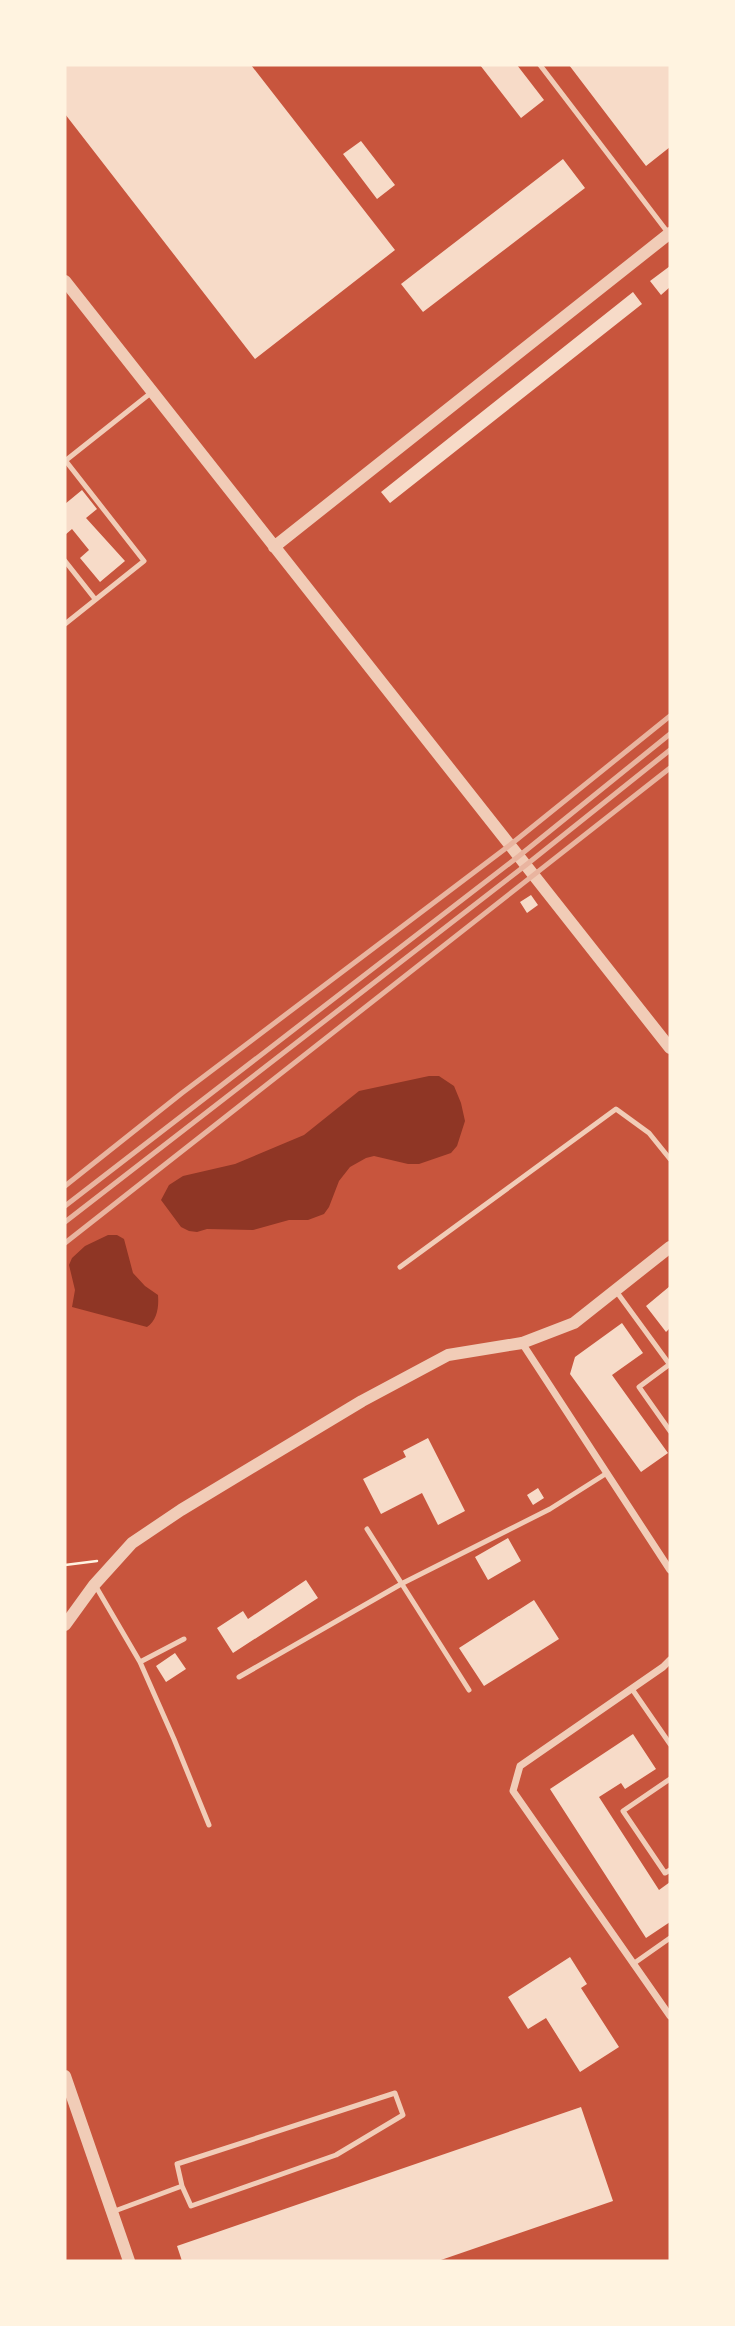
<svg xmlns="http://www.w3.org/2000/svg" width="735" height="2326" font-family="'PT Sans',sans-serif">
<rect width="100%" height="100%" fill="#c8553d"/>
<path fill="#8f3625" d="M 429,1076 L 439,1076 L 454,1086 L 461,1103 L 465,1121 L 457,1146 L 451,1153 L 419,1164 L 408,1164 L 374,1156 L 366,1158 L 350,1167 L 339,1181 L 329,1207 L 324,1214 L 308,1220 L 289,1220 L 253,1230 L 207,1229 L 197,1232 L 189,1231 L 181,1227 L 161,1200 L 169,1185 L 183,1176 L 235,1164 L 304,1135 L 359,1091 Z
M 108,1235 L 117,1235 L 124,1239 L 133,1273 L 145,1286 L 158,1295 C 159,1308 157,1320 147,1327 L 72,1307 L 75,1290 L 69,1265 L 72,1258 L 85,1246 Z"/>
<path fill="#f7dbc8" d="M 65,65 L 251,65 L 395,250 L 255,359 L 65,114 Z
M 480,65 L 517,65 L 544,100 L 521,118 Z
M 569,65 L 670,65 L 670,147 L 646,166 Z
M 361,141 L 395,185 L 377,199 L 343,154 Z
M 563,159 L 585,188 L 423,312 L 401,284 Z
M 670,266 L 670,287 L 661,295 L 650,281 Z
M 633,292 L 642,304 L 390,503 L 381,492 Z
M 82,490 L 97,509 L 86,518 L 125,561 L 100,582 L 80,558 L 89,550 L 72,529 L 65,535 L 65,504 Z
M 531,895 L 538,905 L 527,913 L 520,902 Z
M 670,1286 L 670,1328 L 666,1332 L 646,1306 Z
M 622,1323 L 643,1353 L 612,1375 L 668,1453 L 641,1472 L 570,1374 L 575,1357 Z
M 428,1438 L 465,1511 L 438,1525 L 422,1493 L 381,1514 L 363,1479 L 406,1457 L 403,1451 Z
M 538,1488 L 544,1498 L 533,1505 L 527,1495 Z
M 508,1538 L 521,1561 L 488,1580 L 475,1557 Z
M 306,1580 L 318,1598 L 233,1653 L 217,1628 L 243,1611 L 248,1619 Z
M 534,1600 L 559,1639 L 484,1686 L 459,1648 Z
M 175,1653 L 186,1669 L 166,1682 L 156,1666 Z
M 633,1734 L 656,1769 L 625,1789 L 621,1783 L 599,1797 L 659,1890 L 670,1882 L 670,1922 L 646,1938 L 550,1789 Z
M 570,1957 L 587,1984 L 581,1988 L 619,2047 L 580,2072 L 546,2018 L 528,2029 L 508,1997 Z
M 581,2107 L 613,2201 L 438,2261 L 182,2261 L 177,2246 Z"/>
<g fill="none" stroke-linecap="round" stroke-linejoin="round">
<path stroke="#fff3e0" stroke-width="2.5" d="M 65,1565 L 97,1561"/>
<path stroke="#f1ccb7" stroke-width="5" d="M 540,65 L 669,234
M 65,461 L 152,392
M 65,561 L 95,599
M 65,624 L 144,561 L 65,460
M 400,1267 L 616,1109 L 649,1133 L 670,1159
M 616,1291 L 670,1365
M 670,1364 L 639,1387 L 670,1431
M 367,1529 L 469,1690
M 95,1585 L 140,1662 L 174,1739 L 209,1825
M 140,1662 L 184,1639
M 239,1677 L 403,1583 L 550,1509 L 607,1473
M 632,1689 L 670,1744
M 670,1779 L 623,1811 L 665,1873 L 670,1870
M 633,1964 L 670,1938
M 112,2212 L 182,2186 L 191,2206 L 336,2155 L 403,2115 L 395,2093 L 177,2164 L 182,2186"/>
<path stroke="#f1ccb7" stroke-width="7" d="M 522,1343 L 670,1570
M 670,1660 L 663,1667 L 520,1766 L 513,1791 L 670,2016"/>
<path stroke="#f1ccb7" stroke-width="12" d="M 65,281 L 670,1048
M 274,547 L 670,233
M 65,1625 L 94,1585 L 132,1543 L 181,1510 L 362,1401 L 448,1355 L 522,1343 L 574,1323 L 670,1247
M 65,2076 L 129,2261"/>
<path stroke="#e9b49f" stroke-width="5" d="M 65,1186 L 182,1093 L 510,845 L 670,716
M 65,1206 L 519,856 L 670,734
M 65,1222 L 526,865 L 670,750
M 65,1243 L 670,768"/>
</g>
<rect width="735" height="2326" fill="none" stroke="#fff3e0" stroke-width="133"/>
</svg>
